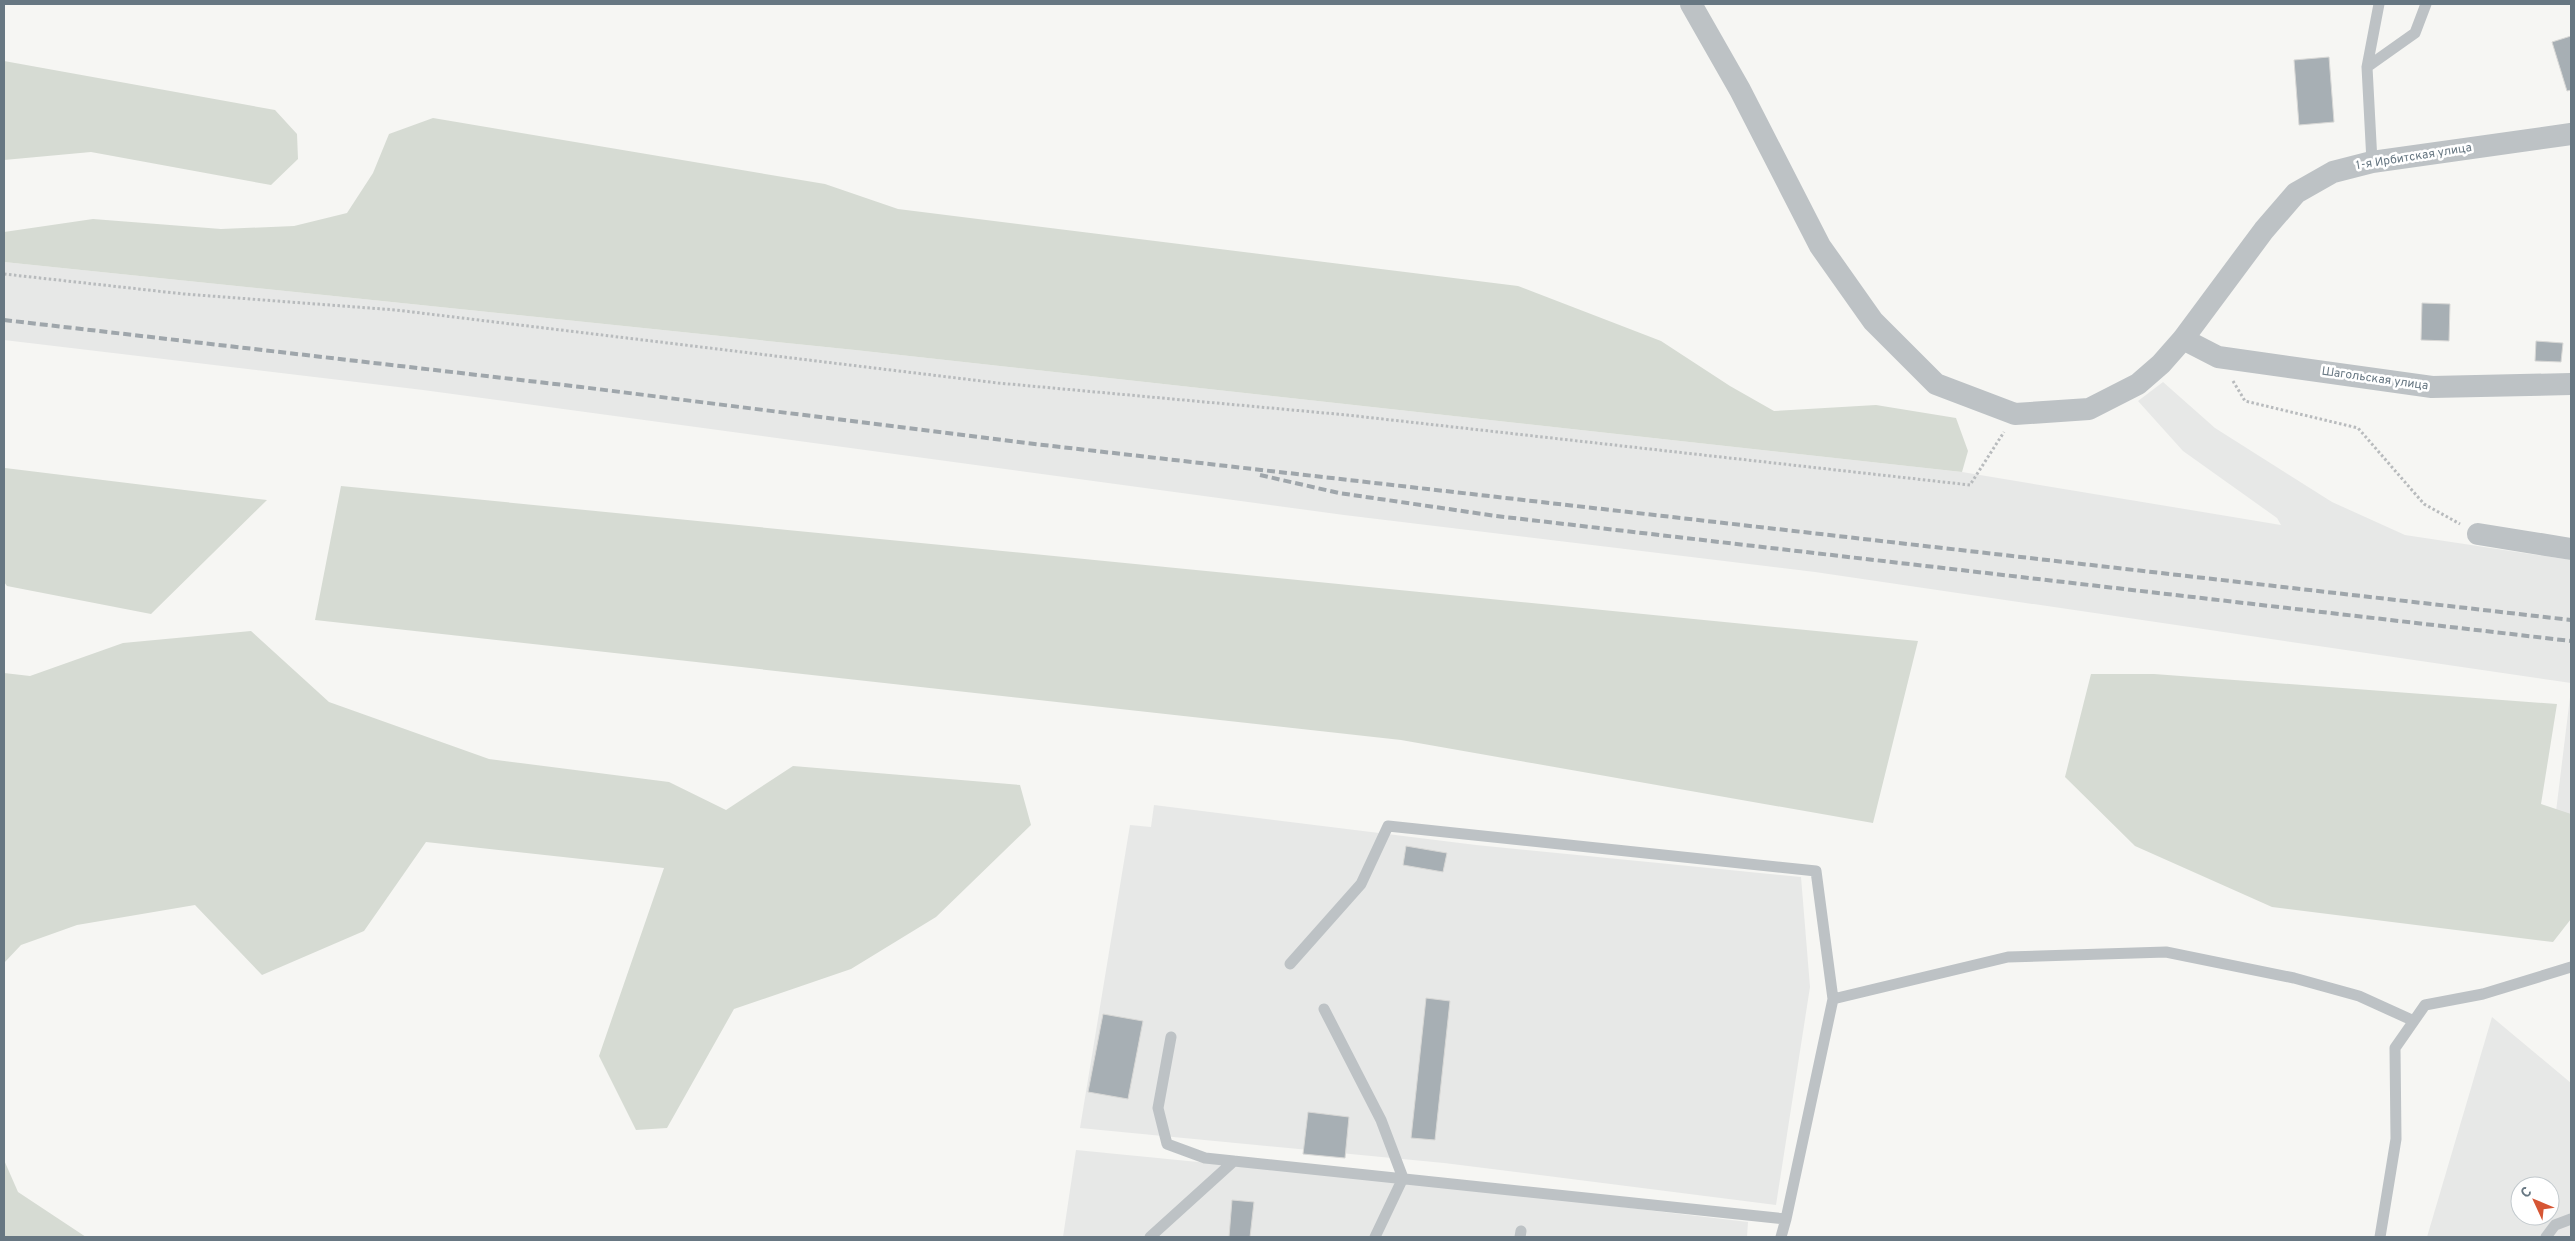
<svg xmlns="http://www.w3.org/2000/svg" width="2575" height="1241" font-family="Overpass,sans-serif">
<rect width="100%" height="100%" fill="#f6f6f3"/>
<path fill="#e7e8e7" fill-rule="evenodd" d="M 4,262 L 855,350 L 1962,472 L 2281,525 L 2277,518 L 2183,451 L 2138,401 L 2163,382 L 2215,428 L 2332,502 L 2405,535 L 2571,560 L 2571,683 L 1815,572 L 1344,515 L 423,390 L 4,340 Z
M 2571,689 L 2571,837 L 2553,836 Z
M 1154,805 L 1476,845 L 1801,877 L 1810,987 L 1776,1205 L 1444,1163 L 1080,1128 L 1130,825 L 1151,827 Z
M 2492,1017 L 2571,1083 L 2571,1237 L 2427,1237 ZM 2520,1186 L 2550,1186 L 2550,1216 L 2520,1216 Z
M 1076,1150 L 1453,1187 L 1748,1222 L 1747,1237 L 1063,1237 Z"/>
<path fill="#d6dbd3" d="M 4,61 L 275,110 L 297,134 L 298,159 L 271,185 L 91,152 L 4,160 Z
M 433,118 L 825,184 L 898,209 L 1518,286 L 1661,341 L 1730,386 L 1774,411 L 1876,405 L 1956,418 L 1968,451 L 1962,472 L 855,350 L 4,262 L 4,232 L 93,219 L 221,229 L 294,226 L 347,213 L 373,173 L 389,134 Z
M 4,468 L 5,468 L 267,500 L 151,614 L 7,586 L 4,582 Z
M 341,486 L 1918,641 L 1873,823 L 1401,740 L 315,620 Z
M 251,631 L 329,702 L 489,759 L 669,782 L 726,810 L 793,766 L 1020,785 L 1031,825 L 936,917 L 851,969 L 734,1009 L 667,1128 L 636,1130 L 599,1056 L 664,868 L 426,842 L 364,931 L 262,975 L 195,905 L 77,925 L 21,945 L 4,963 L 4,673 L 30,676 L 123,643 Z
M 2091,674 L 2154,674 L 2557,704 L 2541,804 L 2571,814 L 2571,919 L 2553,942 L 2272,907 L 2135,846 L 2065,777 Z
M 4,1160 L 18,1192 L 86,1237 L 4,1237 Z"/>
<path fill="#a7afb4" stroke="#d8d8d6" d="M 2571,36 L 2571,90 L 2567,91 L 2552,42 Z
M 2329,57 L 2334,122 L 2299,125 L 2294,60 Z
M 2422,303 L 2450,304 L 2449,341 L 2421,340 Z
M 2536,341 L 2563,343 L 2561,362 L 2535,361 Z
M 1406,846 L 1447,853 L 1443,872 L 1403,865 Z
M 1426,998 L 1450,1001 L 1435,1140 L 1411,1138 Z
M 1103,1014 L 1143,1021 L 1128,1099 L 1088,1092 Z
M 1308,1112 L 1349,1117 L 1345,1158 L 1303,1154 Z
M 1232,1200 L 1254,1202 L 1250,1237 L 1229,1237 Z"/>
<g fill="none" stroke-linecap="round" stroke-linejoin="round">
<path stroke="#b8bbbd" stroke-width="3" stroke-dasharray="2.5 2.5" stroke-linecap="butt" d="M 4,274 L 184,294 L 396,310 L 998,383 L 1347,415 L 1970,485 L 2004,432
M 2233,381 L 2245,401 L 2358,428 L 2424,504 L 2460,524"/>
<path stroke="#bdc2c5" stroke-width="11" d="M 2367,67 L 2415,33 L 2426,4
M 2372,162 L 2367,67 L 2379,4
M 1290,964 L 1361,884 L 1388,826 L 1816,871 L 1833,999
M 1324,1009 L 1381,1120 L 1403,1178 L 1375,1237
M 1171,1037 L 1158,1108 L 1167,1144 L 1205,1158 L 1786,1219 L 1781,1237
M 1786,1219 L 1833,999 L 2008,957 L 2166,952 L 2294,978 L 2359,996 L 2414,1021
M 1150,1237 L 1234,1161
M 1520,1237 L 1521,1231
M 2380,1237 L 2396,1139 L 2395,1048 L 2425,1005 L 2483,994 L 2571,967
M 2546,1237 L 2555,1225 L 2571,1219"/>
<path stroke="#bdc2c5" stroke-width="22" d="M 1691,4 L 1740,90 L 1820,246 L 1873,321 L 1936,384 L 2015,414 L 2089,409 L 2138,384 L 2161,364 L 2183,339 L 2264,230 L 2296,193 L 2333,172 L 2372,162 L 2571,134
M 2183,339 L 2218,357 L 2432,387 L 2571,384
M 2478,534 L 2571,549"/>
<path stroke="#9fa6ab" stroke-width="4" stroke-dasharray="8 4" stroke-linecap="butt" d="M 4,320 L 581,387 L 1026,443 L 2571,620
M 1260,475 L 1339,493 L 1496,516 L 2571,641"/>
</g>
<g text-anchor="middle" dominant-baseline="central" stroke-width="5" stroke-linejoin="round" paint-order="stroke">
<g font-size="12" fill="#677782" stroke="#fff">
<text transform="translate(2414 157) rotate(-9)">1-я Ирбитская улица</text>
<text transform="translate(2375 379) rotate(8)">Шагольская улица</text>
</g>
</g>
<rect width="2575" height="1241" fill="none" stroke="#677782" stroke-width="10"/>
<g transform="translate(2535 1201) rotate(314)"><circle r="24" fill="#ffffff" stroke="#c2c9cd"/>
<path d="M0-4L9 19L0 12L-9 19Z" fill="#d65634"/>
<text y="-8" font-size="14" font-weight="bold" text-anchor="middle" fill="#677782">С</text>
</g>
</svg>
